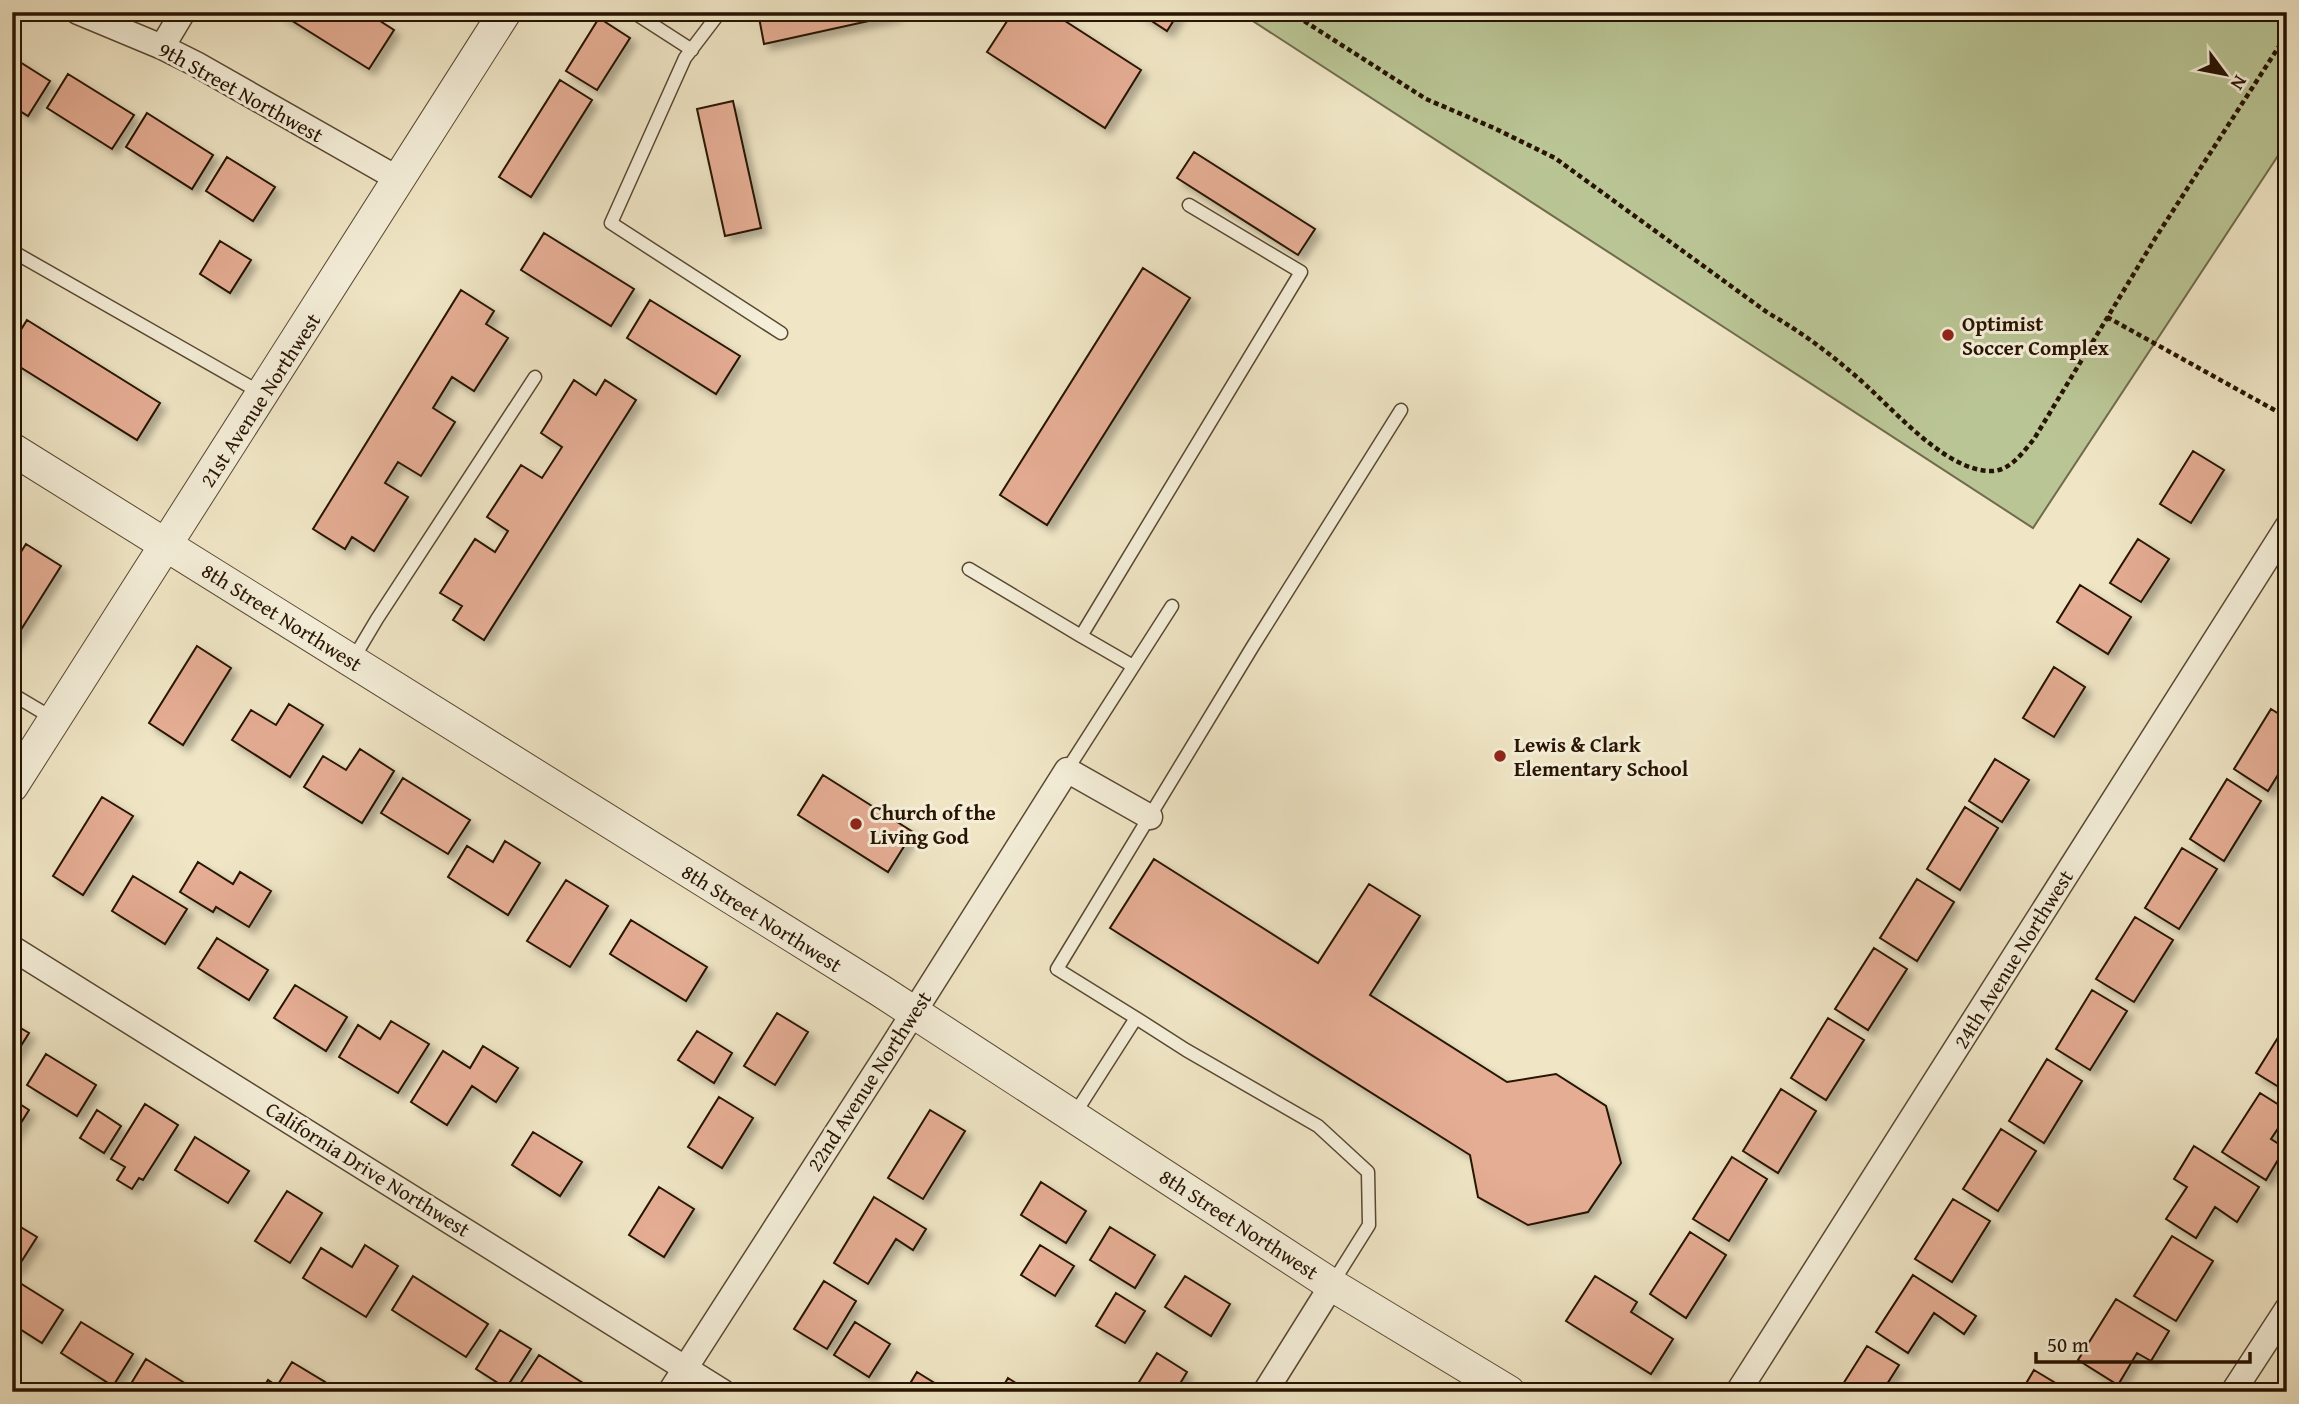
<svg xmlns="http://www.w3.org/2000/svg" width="2299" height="1404" font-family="'Gentium Book Plus',serif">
<defs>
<filter id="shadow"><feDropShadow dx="6" dy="6" stdDeviation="3.5" flood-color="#0004"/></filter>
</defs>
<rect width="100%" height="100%" fill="#f0e6c6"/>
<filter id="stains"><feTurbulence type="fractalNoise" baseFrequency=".00286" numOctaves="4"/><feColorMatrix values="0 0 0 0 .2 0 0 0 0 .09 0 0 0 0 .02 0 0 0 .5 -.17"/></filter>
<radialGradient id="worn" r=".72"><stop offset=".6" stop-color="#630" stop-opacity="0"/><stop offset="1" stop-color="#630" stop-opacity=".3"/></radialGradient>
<path fill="#bac595" stroke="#706c4b" stroke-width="2" d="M 1239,12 L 2287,12 L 2287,142 L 2033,528 Z"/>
<path fill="#e5ad94" stroke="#271301" stroke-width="2" filter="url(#shadow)" d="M 278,12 L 366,12 L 394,30 L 369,69 Z
M 758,12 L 895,12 L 896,15 L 764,44 Z
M 1013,12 L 1051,12 L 1141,70 L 1105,128 L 987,52 Z
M 1138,12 L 1179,12 L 1167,31 Z
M 599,18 L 630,38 L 597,90 L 566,71 Z
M 12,57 L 50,81 L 28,116 L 12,106 Z
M 68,74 L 134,115 L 112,149 L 47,108 Z
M 560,80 L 592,100 L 531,197 L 499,177 Z
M 733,101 L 761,228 L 725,236 L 697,109 Z
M 147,113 L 213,155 L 192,189 L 126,147 Z
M 1194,152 L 1315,229 L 1298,255 L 1177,178 Z
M 227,157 L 275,187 L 253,221 L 206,191 Z
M 544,233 L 634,289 L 611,326 L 521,270 Z
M 220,241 L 251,260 L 230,293 L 200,274 Z
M 1143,268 L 1190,298 L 1047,525 L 1000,495 Z
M 461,290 L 494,311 L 486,324 L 508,338 L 474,391 L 452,377 L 433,408 L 455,422 L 421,476 L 398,462 L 385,483 L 408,497 L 374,551 L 352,537 L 345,549 L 313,529 Z
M 650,300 L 740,356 L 716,394 L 627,338 Z
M 27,320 L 160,403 L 137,440 L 12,362 L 12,344 Z
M 574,380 L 596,395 L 605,380 L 636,400 L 484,640 L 453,620 L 462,606 L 440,593 L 475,539 L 495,552 L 508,531 L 487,517 L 521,465 L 542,478 L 562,447 L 541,433 Z
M 2193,451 L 2224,470 L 2191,523 L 2160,504 Z
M 2138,539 L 2169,559 L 2141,602 L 2110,583 Z
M 26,544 L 61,566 L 12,644 L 12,566 Z
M 2080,585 L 2131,617 L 2108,654 L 2057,622 Z
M 197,646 L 231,668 L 183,745 L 149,723 Z
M 2054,667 L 2085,687 L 2054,737 L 2023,718 Z
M 2287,687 L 2287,702 L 2280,698 Z
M 289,704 L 323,725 L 290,777 L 232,740 L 251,710 L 276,725 Z
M 2271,709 L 2287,719 L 2287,760 L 2268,791 L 2234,769 Z
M 360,749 L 394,771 L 362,823 L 304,787 L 323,756 L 346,770 Z
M 1995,759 L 2029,780 L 2002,822 L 1969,801 Z
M 823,775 L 913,832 L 888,872 L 798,815 Z
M 403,778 L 470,820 L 448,854 L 381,813 Z
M 2227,779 L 2261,801 L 2224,861 L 2190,839 Z
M 102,797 L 133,816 L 83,895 L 53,876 Z
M 1965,807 L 1998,828 L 1960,890 L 1927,869 Z
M 505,841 L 540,863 L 508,915 L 448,877 L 467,846 L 493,862 Z
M 2182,848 L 2217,869 L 2179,929 L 2145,908 Z
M 1154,859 L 1318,963 L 1369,884 L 1420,916 L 1370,995 L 1507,1082 L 1556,1074 L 1606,1106 L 1621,1163 L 1588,1212 L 1528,1225 L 1478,1197 L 1470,1155 L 1110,928 Z
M 198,862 L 233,884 L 240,872 L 271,891 L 249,927 L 216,907 L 213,912 L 180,892 Z
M 133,876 L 187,909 L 165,944 L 112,911 Z
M 1917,879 L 1954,902 L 1917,961 L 1880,938 Z
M 566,880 L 608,906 L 570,967 L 527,941 Z
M 2135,917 L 2173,940 L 2134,1002 L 2096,979 Z
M 631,920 L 707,967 L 686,1001 L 610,954 Z
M 217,938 L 268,970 L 249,1000 L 198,968 Z
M 1874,948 L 1907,969 L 1868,1030 L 1835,1009 Z
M 295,985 L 347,1017 L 326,1051 L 274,1018 Z
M 2092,990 L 2127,1011 L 2090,1070 L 2056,1049 Z
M 777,1013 L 808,1032 L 775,1085 L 744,1066 Z
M 1828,1018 L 1864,1040 L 1826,1100 L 1791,1078 Z
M 391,1021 L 429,1044 L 398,1093 L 339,1057 L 358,1025 L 380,1039 Z
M 12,1023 L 29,1033 L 12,1060 Z
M 2287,1023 L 2287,1092 L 2256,1073 Z
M 697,1031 L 732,1053 L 714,1083 L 678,1060 Z
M 483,1046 L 518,1068 L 496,1102 L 472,1086 L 447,1125 L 411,1102 L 443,1051 L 470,1068 Z
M 46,1054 L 96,1085 L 77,1116 L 27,1085 Z
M 2047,1059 L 2082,1081 L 2044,1143 L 2009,1121 Z
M 1781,1089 L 1816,1111 L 1778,1173 L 1743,1151 Z
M 2260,1093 L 2287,1110 L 2287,1115 L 2271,1139 L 2285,1148 L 2266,1180 L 2222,1152 Z
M 719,1097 L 753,1118 L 722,1168 L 688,1147 Z
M 12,1099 L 29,1110 L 12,1137 Z
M 145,1104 L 178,1125 L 143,1180 L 139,1178 L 132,1189 L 117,1180 L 125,1167 L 111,1159 Z
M 97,1110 L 121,1126 L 104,1153 L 80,1138 Z
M 930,1110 L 965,1131 L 923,1199 L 888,1178 Z
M 2001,1129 L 2036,1151 L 1998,1211 L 1963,1189 Z
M 533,1132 L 582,1162 L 560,1196 L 512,1165 Z
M 195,1137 L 249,1171 L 228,1203 L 175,1170 Z
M 2194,1146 L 2259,1187 L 2237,1222 L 2215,1207 L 2196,1238 L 2166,1219 L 2187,1187 L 2174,1179 Z
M 1732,1157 L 1767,1179 L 1729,1241 L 1693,1219 Z
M 1041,1182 L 1086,1211 L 1066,1243 L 1021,1215 Z
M 659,1187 L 694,1209 L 664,1257 L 629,1235 Z
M 287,1191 L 322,1213 L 290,1263 L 255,1241 Z
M 874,1197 L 926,1229 L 913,1250 L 896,1239 L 868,1284 L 834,1263 Z
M 1953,1199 L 1990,1221 L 1952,1282 L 1915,1259 Z
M 14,1223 L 37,1237 L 16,1270 L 12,1268 L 12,1227 Z
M 1110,1227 L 1155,1255 L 1135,1288 L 1090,1260 Z
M 1690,1232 L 1726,1255 L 1686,1318 L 1650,1294 Z
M 2172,1236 L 2213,1261 L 2176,1321 L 2134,1296 Z
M 365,1245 L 398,1266 L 366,1317 L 303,1278 L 321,1248 L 352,1267 Z
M 1040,1245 L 1074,1266 L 1055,1296 L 1021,1275 Z
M 1913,1275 L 1976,1316 L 1964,1334 L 1934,1313 L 1908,1353 L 1876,1332 Z
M 413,1276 L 488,1324 L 466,1357 L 392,1310 Z
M 1185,1276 L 1230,1304 L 1211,1336 L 1165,1307 Z
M 1595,1276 L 1637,1302 L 1631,1312 L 1673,1339 L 1651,1374 L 1566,1321 Z
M 12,1278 L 63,1310 L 42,1343 L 12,1324 Z
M 824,1281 L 856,1301 L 827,1349 L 794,1329 Z
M 1116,1293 L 1145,1311 L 1125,1343 L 1096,1326 Z
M 2116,1299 L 2169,1331 L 2151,1361 L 2137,1353 L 2118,1385 L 2078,1360 Z
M 81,1322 L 133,1354 L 113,1386 L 61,1353 Z
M 855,1322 L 890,1344 L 869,1377 L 834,1355 Z
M 500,1330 L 531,1349 L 506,1388 L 476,1369 Z
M 1867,1346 L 1899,1365 L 1882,1392 L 1838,1392 Z
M 1157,1353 L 1187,1372 L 1175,1392 L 1144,1392 L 1136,1387 Z
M 539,1355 L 583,1383 L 577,1392 L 525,1392 L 518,1387 Z
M 146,1359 L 199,1392 L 126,1392 Z
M 292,1362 L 325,1382 L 320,1392 L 261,1392 L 268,1380 L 277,1386 Z
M 2034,1370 L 2067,1390 L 2065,1392 L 2021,1392 Z
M 917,1372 L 949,1392 L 905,1392 Z
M 1008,1378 L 1030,1392 L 1000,1392 Z
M 1360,1385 L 1371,1392 L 1356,1392 Z"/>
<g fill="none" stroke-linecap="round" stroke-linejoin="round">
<defs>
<path id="service" d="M 633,12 L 692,50
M 720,12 L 685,58 L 611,223 L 781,333
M 12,251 L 263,394
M 969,569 L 1081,636
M 352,661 L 377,619 L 535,377
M 1133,666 L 1081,636 L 1301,272 L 1189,205
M 12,694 L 54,719
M 1067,770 L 1172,606
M 1136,1018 L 1057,969 L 1253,646 L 1401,410
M 1074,1115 L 1136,1018 L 1186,1050 L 1318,1126 L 1368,1172 L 1369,1225 L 1332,1284"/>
<path id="minor" d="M 78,12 L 162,47 L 196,64 L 400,180
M 162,47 L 183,12
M 12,948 L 723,1392
M 670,1392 L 890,1050 L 1067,770 L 1150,817
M 1265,1392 L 1332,1285
M 1738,1392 L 2287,527
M 2233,1392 L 2287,1309"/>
<path id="tertiary" d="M 12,449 L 881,991 L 1332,1285 L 1509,1392
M 12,786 L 505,12"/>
</defs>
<use href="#service" stroke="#594832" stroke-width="15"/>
<use href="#minor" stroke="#594832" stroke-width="27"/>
<use href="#tertiary" stroke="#594832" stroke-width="34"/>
<path stroke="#271301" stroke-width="4.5" stroke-dasharray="5 3.5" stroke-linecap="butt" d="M 1290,12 L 1426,99 L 1494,128 L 1555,158 L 1768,313 C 1798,330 1824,349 1851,372 C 1888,402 1944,473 1993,471 C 2011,470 2024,451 2034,439 L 2156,237 L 2287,34
M 2107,317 L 2287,417"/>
<use href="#service" stroke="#f5efda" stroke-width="12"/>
<use href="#minor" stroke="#f5efda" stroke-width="24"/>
<use href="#tertiary" stroke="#f5efda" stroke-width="32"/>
</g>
<g fill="#8f2418" stroke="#f5efda" stroke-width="2.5">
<circle cx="1948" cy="335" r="7"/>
<circle cx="1500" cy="756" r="7"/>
<circle cx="856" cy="824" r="7"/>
</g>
<g text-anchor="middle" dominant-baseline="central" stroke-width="6" stroke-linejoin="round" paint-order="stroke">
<g font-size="21" fill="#271301" stroke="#f5efda">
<text transform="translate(241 92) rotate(29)">9th Street Northwest</text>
<text transform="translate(260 400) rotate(-57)">21st Avenue Northwest</text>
<text transform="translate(282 617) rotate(32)">8th Street Northwest</text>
<text transform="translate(762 918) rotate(32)">8th Street Northwest</text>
<text transform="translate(2013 959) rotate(-58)">24th Avenue Northwest</text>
<text transform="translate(869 1081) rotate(-57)">22nd Avenue Northwest</text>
<text transform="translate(368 1169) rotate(32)">California Drive Northwest</text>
<text transform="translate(1239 1224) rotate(33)">8th Street Northwest</text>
</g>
<g font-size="21" font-weight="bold" fill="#271301" stroke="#f5efda" text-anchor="start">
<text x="1962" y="323">Optimist<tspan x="1962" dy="24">Soccer Complex</tspan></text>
<text x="1514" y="744">Lewis &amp; Clark<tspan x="1514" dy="24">Elementary School</tspan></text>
<text x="870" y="812">Church of the<tspan x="870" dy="24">Living God</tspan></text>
</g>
</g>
<rect width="2299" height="1404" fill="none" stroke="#f0e6c6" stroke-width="42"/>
<rect x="14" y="14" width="2271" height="1376" fill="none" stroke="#271301" stroke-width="3.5"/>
<rect x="21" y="21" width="2257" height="1362" fill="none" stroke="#271301" stroke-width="2"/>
<g transform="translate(2225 74) rotate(122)" stroke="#f5efda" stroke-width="5" paint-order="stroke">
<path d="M0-5L12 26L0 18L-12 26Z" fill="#271301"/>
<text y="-10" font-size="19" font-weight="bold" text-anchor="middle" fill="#271301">N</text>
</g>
<path d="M2036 1352v10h214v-10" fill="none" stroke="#271301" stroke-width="3.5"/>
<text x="2047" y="1352" font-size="21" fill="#271301" stroke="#f5efda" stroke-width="5" paint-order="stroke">50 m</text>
<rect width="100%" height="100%" filter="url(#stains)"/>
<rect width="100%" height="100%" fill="url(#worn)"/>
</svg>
